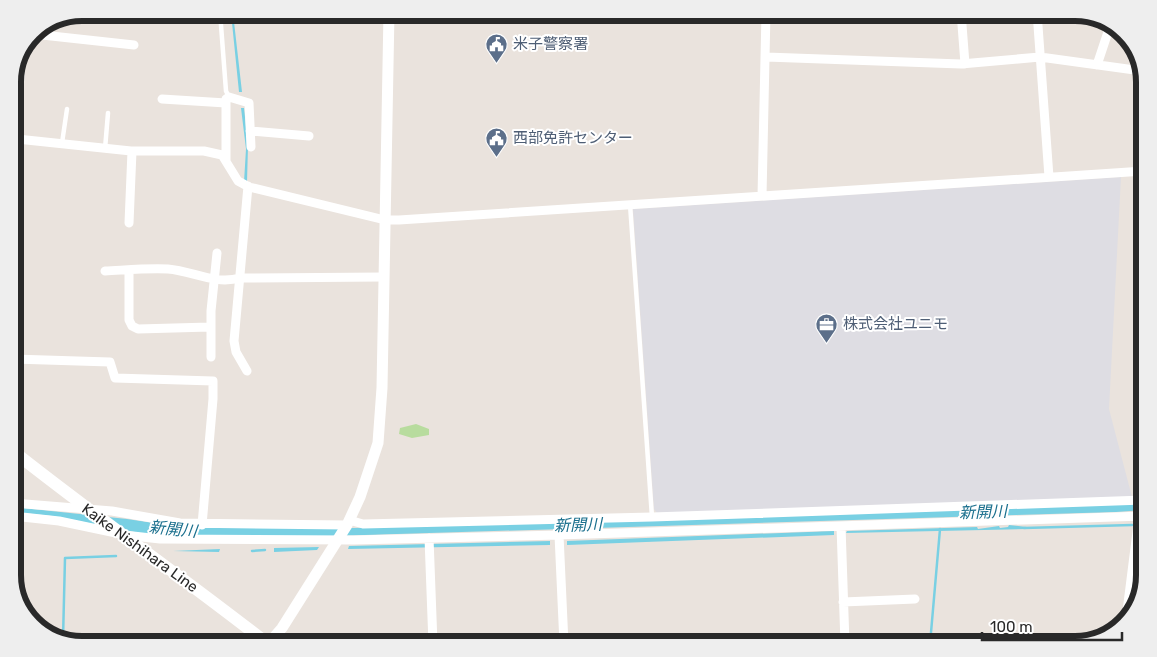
<svg xmlns="http://www.w3.org/2000/svg" width="1157" height="657" font-family="Rubik,'Noto Sans JP',sans-serif">
<rect width="100%" height="100%" fill="#eae3dd"/>
<path fill="#dedde3" d="M 1121,177 L 1109,409 L 1132,497 L 657,513 L 654,509 L 633,209 Z"/>
<path fill="#b8dc9e" d="M 416,424 L 429,429 L 429,435 L 412,438 L 399,434 L 400,428 Z"/>
<path fill="#79d0e3" d="M 231,13 L 233,13 L 242,92 L 239,92 Z
M 241,108 L 244,108 L 248,146 L 247,182 L 244,182 L 246,149 Z
M 1144,502 L 1144,510 L 1116,512 L 300,537 L 205,537 L 145,534 L 52,516 L 13,512 L 13,507 L 127,519 L 187,528 L 355,528 Z
M 1009,525 L 1027,527 L 1027,529 L 846,533 L 847,531 L 977,527 L 978,529 L 999,526 L 1000,528 L 1008,527 Z
M 834,531 L 834,535 L 567,545 L 567,541 Z
M 550,541 L 550,545 L 348,549 L 349,546 Z
M 319,547 L 317,550 L 274,552 L 274,548 Z
M 220,549 L 219,552 L 173,551 Z"/>
<g fill="none" stroke-linecap="round" stroke-linejoin="round">
<path stroke="#79d0e3" stroke-width="2.5" d="M 1024,528 L 1132,525
M 252,551 L 265,550
M 63,639 L 65,558 L 116,556
M 930,644 L 940,529"/>
<path stroke="#fff" stroke-width="4.5" d="M 220,12 L 226,91 L 229,97
M 391,22 L 455,16 L 457,12
M 62,143 L 67,109
M 105,149 L 108,113
M 630,204 L 652,517"/>
<path stroke="#fff" stroke-width="9" d="M 961,12 L 965,64
M 1037,12 L 1049,177
M 33,34 L 134,45
M 766,57 L 961,64 L 1040,57 L 1142,71
M 1097,65 L 1111,23
M 162,99 L 226,103
M 250,131 L 309,136
M 17,139 L 131,151 L 204,151 L 222,155 L 238,181 L 249,187 L 385,220 L 399,220 L 1144,171
M 226,161 L 226,99 L 229,97 L 249,103 L 251,147
M 13,184 L 21,61
M 762,196 L 766,12
M 129,223 L 132,151
M 129,270 L 129,320 L 132,326 L 138,329 L 210,327
M 105,271 C 126,270 147,268 168,269 C 193,271 214,285 240,278 L 383,277
M 211,357 L 211,311 L 217,253
M 13,359 L 110,362 L 115,378 L 213,381 L 213,399 L 202,525
M 247,371 L 236,352 L 234,341 L 248,186
M 13,503 L 112,511 L 180,523 L 347,525
M 13,516 L 59,521 L 116,533
M 349,520 L 363,524 L 652,517 L 1144,500
M 841,526 L 845,644
M 124,535 L 160,539 L 354,540 L 559,535 L 1144,516
M 559,535 L 564,644
M 429,538 L 433,644
M 843,602 L 915,599
M 1126,619 L 1139,516"/>
<path stroke="#fff" stroke-width="11" d="M 268,644 L 282,628 L 347,525 L 360,497 L 378,443 L 382,388 L 389,12"/>
<path stroke="#fff" stroke-width="12" d="M 13,451 C 96,517 184,578 268,644"/>
</g>
<defs>
<symbol id="civic-pin" viewBox="-11 -11 22 30"><path d="M0 17L-7.5 6A9.5 9.5 0 1 1 7.5 6Z" fill="#5c6f8a" stroke="#fff"/><path d="M-.6-6.5H3V-4.5H.6V-3L4-1V1h2V6H-6V1h2V-1L-.6-3ZM-1.2 2.5V6h2.4V2.5Z" fill="#fff"/></symbol>
<symbol id="office-pin" viewBox="-11 -11 22 30"><path d="M0 17L-7.5 6A9.5 9.5 0 1 1 7.5 6Z" fill="#5c6f8a" stroke="#fff"/><path d="M-6-3h4V-5.5h4V-3h4V5H-6ZM-1-4.5V-3h2v-1.5ZM-6 0V1H6V0Z" fill="#fff"/></symbol>
</defs>
<g fill-rule="evenodd">
<use href="#civic-pin" x="484" y="32" width="25" height="34"/>
<use href="#civic-pin" x="484" y="126" width="25" height="34"/>
<use href="#office-pin" x="814" y="312" width="25" height="34"/>
</g>
<g text-anchor="middle" dominant-baseline="central" stroke-width="4" stroke-linejoin="round" paint-order="stroke">
<g font-size="15" fill="#4e5e75" stroke="#fff" text-anchor="start">
<text x="513" y="44">米子警察署</text>
<text x="513" y="138">西部免許センター</text>
<text x="843" y="324">株式会社ユニモ</text>
</g>
<g font-size="15" fill="#292929" stroke="#fff">
<text transform="translate(140 548) rotate(36)">Kaike Nishihara Line</text>
</g>
<g font-size="16" font-style="italic" fill="#1a6f8d" stroke="#fff">
<text transform="translate(983 512) rotate(-2)">新開川</text>
<text transform="translate(578 525) rotate(-2)">新開川</text>
<text transform="translate(173 529) rotate(6)">新開川</text>
</g>
</g>
<path d="M0 0H1157V657H0ZM82 21H1075A61 61 0 0 1 1136 82V575A61 61 0 0 1 1075 636H82A61 61 0 0 1 21 575V82A61 61 0 0 1 82 21Z" fill="#eee" fill-rule="evenodd"/>
<path fill="none" stroke="#292929" stroke-width="6" d="M82 21H1075A61 61 0 0 1 1136 82V575A61 61 0 0 1 1075 636H82A61 61 0 0 1 21 575V82A61 61 0 0 1 82 21Z"/>
<path d="M982 632v8h140v-8" fill="none" stroke="#292929" stroke-width="2.5"/>
<text x="990" y="632" font-size="15" fill="#292929" stroke="#ffffff" stroke-width="4" paint-order="stroke">100 m</text>
</svg>
